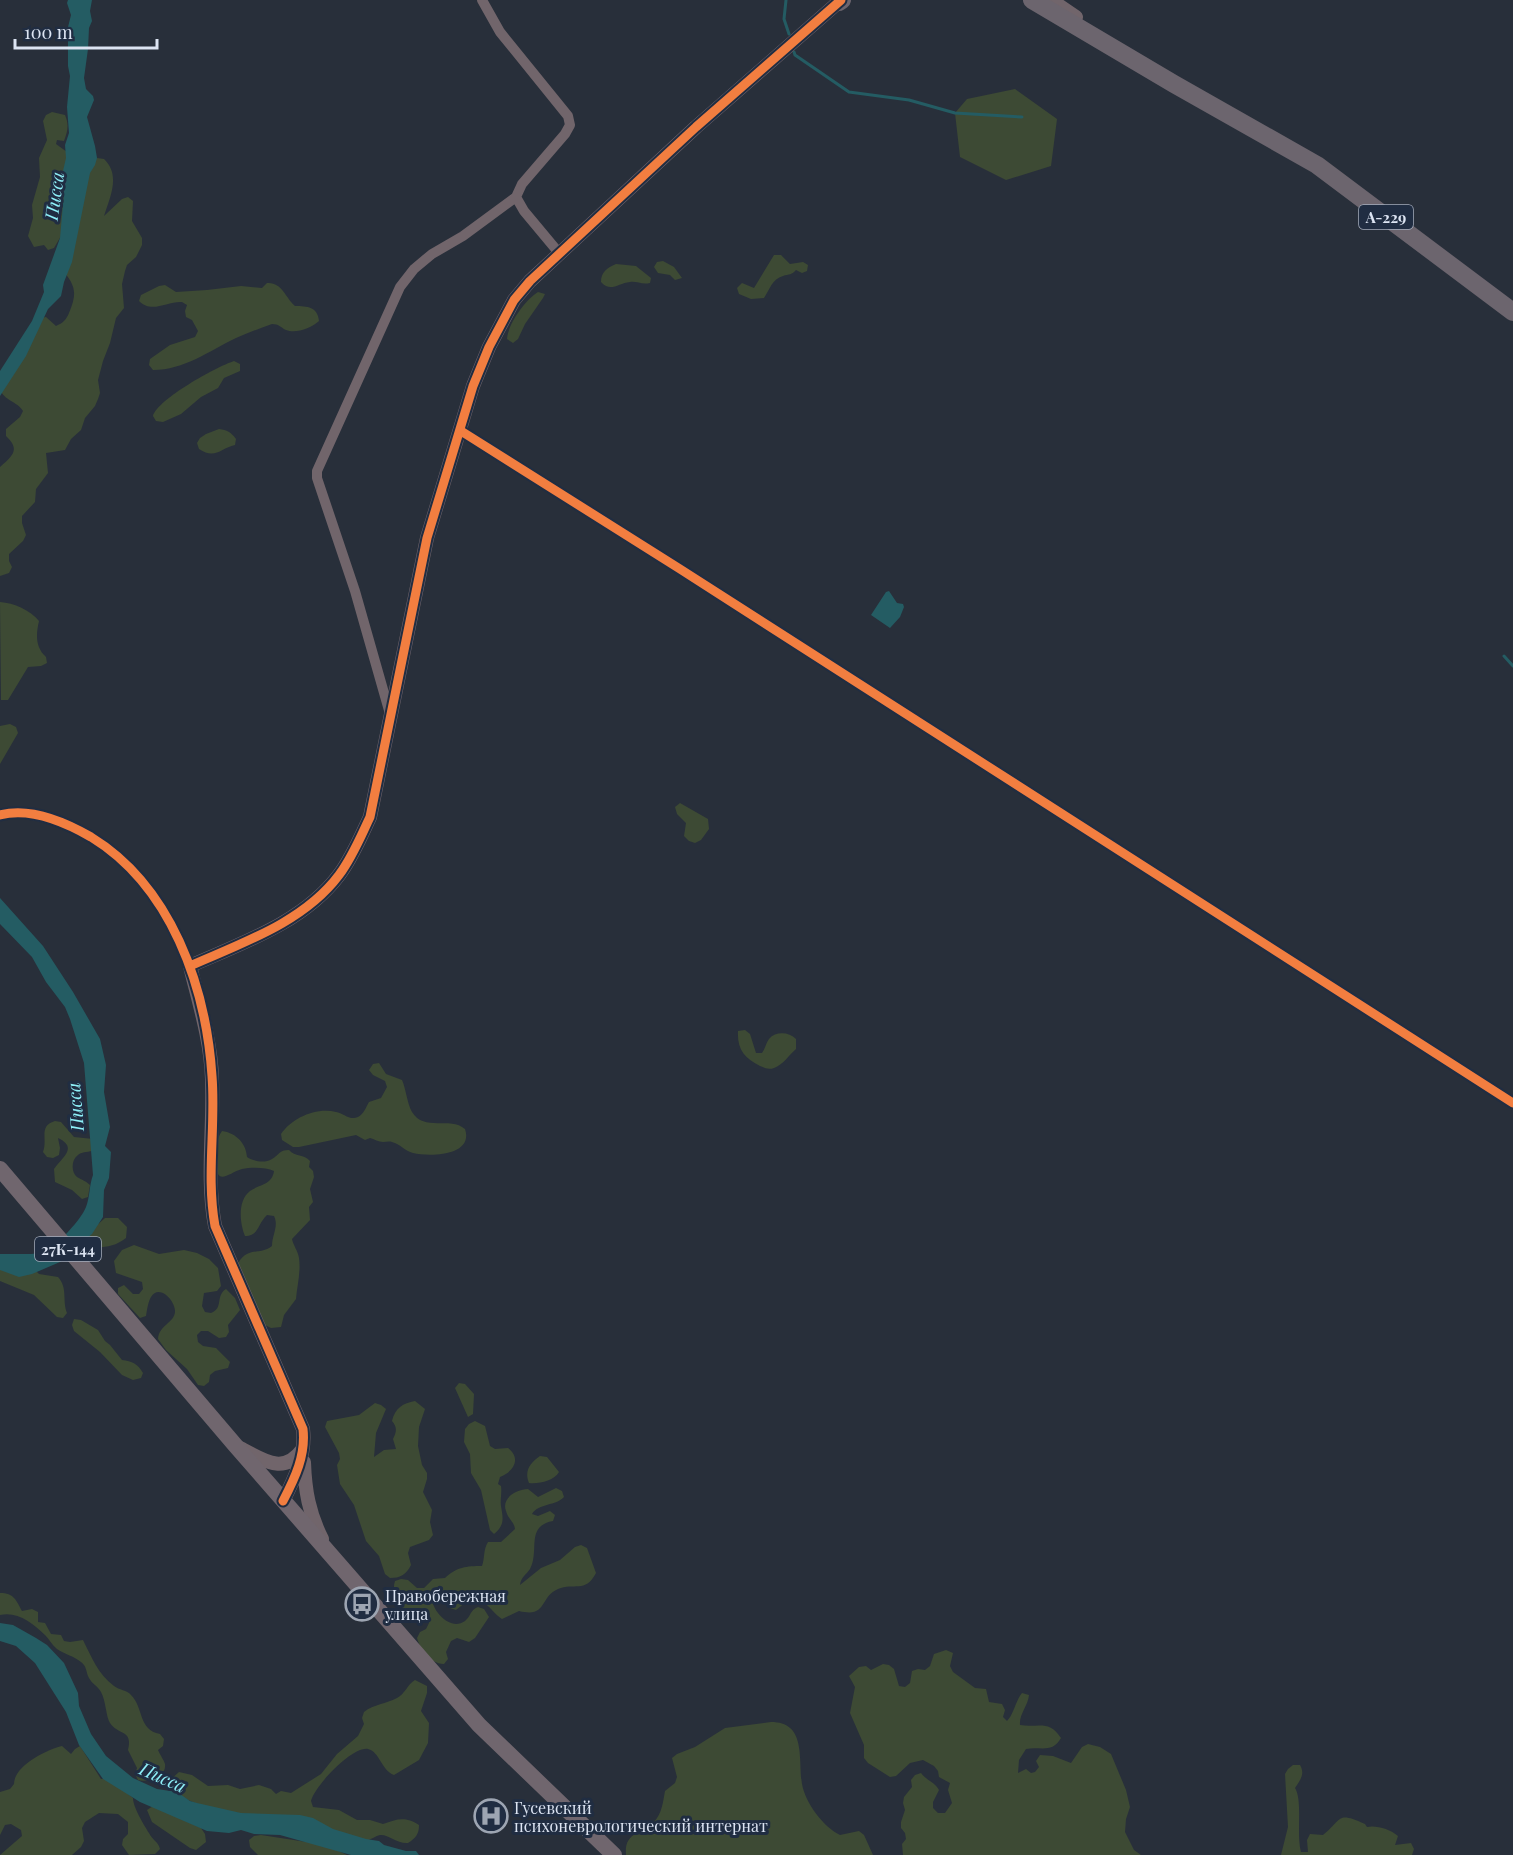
<svg xmlns="http://www.w3.org/2000/svg" width="1513" height="1855" font-family="'Playfair Display',serif">
<rect width="100%" height="100%" fill="#282f3a"/>
<path fill="#3d4a34" d="M 1015,89 L 1057,119 L 1051,166 L 1006,180 L 960,157 L 955,113 L 967,99 Z
M 52,112 L 65,115 C 69,124 68,131 64,141 L 57,140 L 56,144 L 67,152 L 68,158 L 62,177 L 68,181 L 64,231 L 54,248 L 48,250 L 44,245 L 34,247 L 28,236 L 33,218 L 32,205 L 40,177 L 39,158 L 47,140 L 43,121 L 46,115 Z
M 97,158 L 104,159 C 121,175 110,197 104,216 L 122,199 L 128,197 L 133,201 L 132,221 L 142,238 L 142,245 L 136,257 L 127,265 L 125,271 L 122,284 L 124,308 L 116,318 L 110,343 L 103,361 L 98,380 L 100,393 L 98,399 L 95,406 L 85,418 L 81,430 L 71,439 L 65,450 L 46,453 L 48,473 L 36,489 L 35,502 L 22,516 L 22,523 L 26,535 L 23,541 L 9,554 L 9,561 L 12,567 L 9,573 L 0,576 L 0,467 C 12,456 21,450 6,436 L 6,429 L 20,417 L 23,411 C 17,401 4,401 0,389 L 40,318 L 46,317 L 56,326 C 63,323 66,320 69,313 C 78,292 75,285 61,268 L 91,161 Z
M 774,255 L 781,255 L 790,264 L 803,262 L 808,265 L 807,271 L 802,273 L 796,270 C 792,275 789,274 783,276 C 772,279 770,289 764,298 L 751,299 L 739,294 L 737,288 L 742,283 L 754,288 Z
M 663,261 L 674,267 L 682,278 L 675,280 L 670,275 L 658,273 L 654,267 L 657,262 Z
M 616,264 L 636,266 L 651,278 L 650,283 C 642,285 637,281 630,282 C 618,283 611,293 601,282 C 601,272 607,268 616,264 Z
M 267,283 C 282,282 285,297 295,306 C 307,306 318,307 319,321 C 311,328 296,334 286,330 C 280,327 279,324 272,324 C 260,328 248,333 236,338 C 209,351 184,370 153,370 L 149,365 L 150,359 L 170,345 L 195,337 L 198,331 L 192,320 L 186,317 L 185,311 L 187,305 L 182,302 C 167,301 152,314 139,301 L 141,295 L 159,286 L 165,285 L 176,292 L 207,290 L 241,286 L 262,288 Z
M 538,292 L 545,294 L 543,298 L 525,324 L 518,339 L 513,343 L 507,339 C 508,324 525,300 538,292 Z
M 234,361 L 240,364 L 240,371 L 224,378 L 218,388 L 201,397 L 181,414 L 163,422 L 156,421 L 153,416 C 158,399 216,367 234,361 Z
M 219,429 C 227,430 231,432 236,439 L 235,445 C 221,448 215,460 199,449 L 197,443 L 200,438 L 206,434 Z
M 0,602 C 14,603 30,610 39,621 C 36,634 35,647 46,657 L 47,663 L 41,666 L 28,667 L 8,700 L 1,700 Z
M 10,724 L 16,727 L 18,733 L 0,764 L 0,726 Z
M 680,803 L 708,819 L 709,829 L 701,840 L 695,843 L 689,841 L 684,836 L 686,823 L 677,814 L 675,807 Z
M 745,1030 L 750,1034 L 756,1053 L 762,1053 C 765,1049 766,1043 769,1039 C 776,1031 789,1032 796,1039 L 796,1049 C 789,1055 783,1065 774,1068 C 768,1070 765,1068 760,1066 C 744,1058 737,1049 738,1031 Z
M 379,1063 L 386,1074 L 402,1080 C 406,1089 407,1103 412,1112 C 424,1132 450,1116 465,1129 C 474,1156 430,1157 413,1153 C 405,1151 400,1144 392,1142 C 389,1141 386,1142 383,1142 C 379,1142 374,1139 370,1138 L 365,1140 L 356,1135 L 299,1147 L 293,1147 L 282,1140 L 281,1134 C 292,1118 316,1107 336,1112 C 343,1113 350,1121 358,1117 C 364,1114 366,1107 369,1102 L 381,1098 L 387,1087 L 385,1081 L 373,1075 L 369,1070 L 373,1064 Z
M 55,1121 L 61,1122 L 74,1137 L 93,1139 L 92,1151 C 87,1152 81,1152 78,1155 C 71,1160 71,1172 77,1177 C 82,1180 86,1181 90,1185 L 88,1197 L 82,1199 L 72,1190 L 55,1182 L 54,1169 C 61,1158 79,1148 58,1138 L 60,1148 L 59,1155 L 53,1158 L 47,1157 L 43,1152 C 48,1139 38,1126 55,1121 Z
M 222,1131 C 236,1133 246,1143 247,1157 C 253,1161 264,1164 272,1159 C 279,1155 279,1150 289,1150 C 295,1157 304,1154 310,1161 L 309,1167 L 313,1171 L 314,1177 L 310,1189 L 313,1202 L 309,1207 L 310,1220 L 292,1239 C 293,1245 298,1251 299,1258 C 301,1272 297,1286 296,1299 L 284,1315 L 281,1327 L 271,1328 L 265,1325 L 238,1263 C 249,1246 259,1256 272,1246 C 272,1235 279,1226 274,1216 L 267,1215 C 258,1223 259,1236 245,1236 C 240,1224 237,1201 250,1191 C 260,1184 272,1185 274,1171 C 266,1167 251,1167 242,1169 C 228,1173 215,1189 216,1158 C 216,1148 216,1140 222,1131 Z
M 105,1218 L 118,1218 L 127,1227 L 126,1238 C 114,1247 104,1248 89,1247 L 86,1235 Z
M 134,1245 L 159,1254 L 184,1250 L 197,1253 L 209,1259 L 218,1268 L 221,1286 L 217,1291 L 204,1293 L 202,1306 L 205,1312 L 211,1313 C 224,1308 215,1296 226,1289 L 235,1298 L 240,1310 L 228,1325 L 229,1332 L 226,1337 L 219,1338 L 208,1331 L 201,1331 L 197,1335 L 198,1342 L 203,1346 L 216,1348 L 230,1362 L 228,1368 L 215,1371 L 210,1375 L 209,1382 L 204,1386 L 198,1385 L 187,1369 L 166,1350 L 158,1339 C 159,1325 174,1323 175,1312 C 176,1301 159,1283 151,1297 C 148,1302 147,1310 146,1316 L 140,1318 L 118,1294 L 118,1288 L 124,1285 L 133,1294 L 139,1294 L 143,1289 L 142,1282 L 116,1273 L 114,1261 L 122,1250 Z
M 0,1265 L 34,1269 L 39,1274 L 58,1277 C 68,1288 62,1300 67,1313 L 63,1318 L 57,1317 L 34,1295 L 0,1281 Z
M 74,1319 L 81,1320 L 98,1330 L 105,1341 L 110,1345 L 122,1360 C 132,1361 138,1364 143,1373 L 141,1378 L 133,1380 L 122,1375 L 100,1352 L 74,1331 L 72,1325 Z
M 459,1383 L 465,1384 L 474,1394 L 473,1414 L 468,1417 L 455,1388 Z
M 415,1401 L 425,1409 L 419,1427 L 418,1446 L 422,1465 L 427,1473 L 427,1479 L 423,1492 L 432,1510 L 430,1522 L 433,1535 L 429,1540 L 410,1547 L 408,1553 L 411,1565 C 406,1575 400,1578 390,1578 L 385,1574 L 379,1556 L 366,1541 L 354,1505 L 340,1484 L 337,1465 L 340,1459 L 339,1453 L 325,1427 L 327,1421 L 359,1415 L 375,1403 L 381,1405 L 386,1409 L 376,1433 L 374,1457 L 384,1450 L 396,1449 L 393,1439 C 397,1431 397,1427 392,1421 C 395,1408 403,1403 415,1401 Z
M 475,1421 L 485,1426 L 490,1446 L 495,1449 L 508,1448 C 522,1459 513,1472 500,1477 L 498,1484 L 501,1486 C 502,1493 500,1500 501,1506 C 503,1518 505,1525 494,1534 L 490,1530 L 481,1490 L 471,1473 L 470,1454 L 464,1442 L 465,1429 L 469,1424 Z
M 540,1456 L 547,1457 L 559,1472 C 554,1481 539,1484 529,1483 C 524,1471 530,1463 540,1456 Z
M 556,1488 L 562,1491 L 564,1497 C 556,1506 539,1503 532,1514 L 538,1516 L 550,1511 L 555,1515 L 553,1521 C 525,1526 540,1551 530,1569 C 526,1575 521,1577 520,1585 L 541,1568 L 560,1560 L 575,1547 L 581,1545 L 587,1548 L 596,1573 C 585,1594 574,1582 558,1589 C 539,1597 548,1618 519,1611 L 502,1619 C 491,1612 486,1598 471,1598 L 456,1610 L 450,1608 L 443,1597 L 436,1596 L 432,1600 C 434,1613 451,1631 465,1621 C 471,1616 470,1610 478,1607 L 484,1609 L 489,1617 L 475,1638 L 469,1642 L 457,1638 L 451,1641 L 446,1652 L 448,1659 L 444,1664 C 429,1663 421,1651 417,1638 L 420,1632 L 426,1629 L 429,1623 L 426,1618 L 415,1623 L 408,1623 C 403,1610 390,1596 395,1581 L 401,1579 L 408,1580 L 417,1588 L 424,1588 L 433,1579 L 445,1578 C 457,1567 466,1566 482,1566 C 485,1558 483,1550 488,1542 L 501,1542 L 515,1529 C 514,1521 508,1519 506,1511 C 501,1498 517,1489 528,1489 L 538,1497 Z
M 0,1593 C 14,1593 16,1600 22,1611 L 32,1609 L 38,1612 L 38,1622 L 45,1623 L 51,1634 L 61,1635 L 64,1641 L 70,1642 L 83,1640 C 92,1658 98,1674 114,1686 C 119,1690 127,1690 131,1695 C 144,1708 138,1730 160,1734 L 164,1739 L 163,1746 L 158,1750 C 160,1755 164,1760 165,1764 C 167,1777 147,1783 138,1780 L 135,1774 L 137,1768 L 128,1750 C 133,1729 119,1736 110,1723 C 106,1717 106,1701 101,1692 C 98,1686 92,1684 89,1678 C 86,1673 87,1666 81,1662 C 74,1656 64,1654 57,1649 C 52,1645 49,1639 45,1635 C 33,1623 17,1611 0,1615 Z
M 946,1650 L 953,1653 L 950,1666 L 953,1672 L 975,1688 L 986,1689 L 989,1702 L 1002,1704 L 1005,1710 L 1003,1717 L 1007,1721 C 1014,1714 1015,1702 1022,1693 L 1029,1695 C 1028,1706 1019,1714 1020,1725 C 1038,1728 1049,1719 1061,1738 C 1052,1754 1040,1746 1026,1749 L 1019,1760 L 1018,1773 L 1026,1769 L 1031,1773 L 1035,1772 L 1039,1767 L 1036,1761 L 1040,1755 L 1053,1756 L 1071,1763 L 1082,1747 L 1088,1744 L 1100,1747 L 1111,1754 L 1126,1790 L 1130,1807 L 1126,1819 L 1125,1832 L 1134,1850 L 1141,1855 L 903,1855 L 902,1844 L 906,1839 L 905,1833 L 901,1828 L 901,1822 L 905,1810 L 903,1803 L 904,1797 L 912,1787 L 911,1780 L 915,1775 L 921,1773 C 927,1781 935,1782 939,1790 L 933,1802 L 933,1808 L 938,1813 L 945,1813 L 952,1803 L 948,1790 L 950,1783 L 939,1777 L 938,1771 L 934,1766 L 923,1760 L 910,1763 L 896,1776 L 890,1777 L 868,1763 L 864,1758 L 864,1745 L 850,1713 L 855,1687 L 849,1676 L 859,1667 L 866,1666 L 871,1670 L 883,1664 L 889,1665 L 894,1669 L 899,1686 L 905,1687 L 910,1683 L 912,1671 L 918,1669 L 925,1670 L 930,1666 L 934,1654 Z
M 415,1680 L 427,1686 L 427,1693 L 421,1711 L 429,1723 L 428,1743 L 419,1760 L 394,1775 C 381,1770 380,1752 368,1749 C 352,1746 314,1787 311,1801 L 313,1807 L 339,1810 L 357,1820 L 370,1820 L 383,1824 C 397,1819 405,1816 419,1825 C 419,1834 416,1838 408,1843 C 397,1844 388,1834 380,1835 C 376,1836 371,1839 367,1841 C 330,1832 294,1823 257,1816 C 227,1810 193,1810 170,1787 L 169,1781 L 179,1772 L 192,1775 L 208,1786 L 228,1785 L 240,1789 L 259,1785 L 271,1789 L 276,1794 L 281,1791 L 291,1793 L 321,1774 L 337,1754 L 358,1736 L 364,1724 L 362,1718 L 364,1712 C 374,1704 386,1704 397,1698 C 405,1694 407,1685 415,1680 Z
M 771,1722 C 807,1722 798,1760 802,1784 C 805,1802 823,1827 840,1835 L 859,1831 L 864,1835 L 873,1855 L 626,1855 C 624,1831 642,1835 654,1822 C 662,1813 663,1802 665,1791 L 675,1783 L 677,1777 L 672,1758 L 677,1754 L 695,1747 L 725,1728 Z
M 62,1746 L 71,1754 L 75,1749 L 80,1746 L 101,1779 L 108,1778 L 133,1798 C 133,1807 144,1825 149,1833 C 152,1840 158,1841 160,1849 L 155,1854 L 129,1855 L 122,1845 L 123,1839 L 128,1834 L 128,1822 L 118,1814 L 99,1813 L 85,1822 L 82,1828 L 84,1841 L 81,1847 L 72,1855 L 0,1855 L 22,1836 L 21,1830 L 11,1824 L 5,1825 L 0,1835 L 0,1792 L 10,1789 L 14,1784 C 14,1766 46,1750 62,1746 Z
M 1293,1765 L 1300,1765 C 1305,1774 1301,1779 1295,1788 C 1303,1801 1296,1834 1301,1852 L 1308,1852 L 1307,1840 L 1310,1834 L 1323,1835 C 1343,1819 1336,1811 1365,1824 L 1367,1827 C 1376,1825 1390,1829 1398,1836 L 1395,1845 L 1411,1843 L 1414,1849 L 1412,1855 L 1281,1855 L 1288,1827 L 1285,1774 L 1288,1769 Z
M 153,1806 L 201,1828 L 205,1834 L 206,1842 L 196,1850 L 190,1848 L 152,1822 L 147,1810 Z
M 261,1835 L 326,1845 L 347,1855 L 258,1855 L 250,1847 L 249,1840 L 254,1836 Z"/>
<path fill="#245c63" d="M 68,0 L 92,0 L 90,11 L 92,21 L 89,28 L 88,49 L 84,78 L 86,89 L 93,96 L 94,100 L 87,117 L 95,146 L 97,158 L 95,165 L 90,173 L 72,262 L 64,282 L 61,296 L 48,309 L 26,356 L 0,396 L 0,371 L 32,321 L 44,292 L 43,285 L 60,238 L 64,193 L 63,171 L 66,158 L 65,145 L 69,133 L 67,107 L 70,76 L 68,66 L 68,27 L 71,15 L 67,3 Z
M 889,591 L 897,603 L 903,604 L 904,607 L 900,617 L 890,628 L 871,615 L 886,592 Z
M 0,898 L 43,946 L 73,992 L 100,1039 L 106,1065 L 104,1092 L 110,1127 L 105,1146 L 111,1152 L 109,1178 L 104,1190 L 103,1217 L 92,1234 L 60,1262 L 32,1274 L 19,1277 L 0,1270 L 0,1254 L 31,1254 L 50,1252 C 60,1239 80,1222 86,1207 C 90,1197 89,1186 93,1175 L 84,1063 L 70,1019 L 65,1007 L 46,982 L 32,957 L 0,924 Z
M 0,1623 L 13,1625 L 36,1638 L 47,1645 L 64,1663 L 78,1693 L 79,1706 L 91,1734 L 106,1756 L 133,1778 L 157,1789 L 177,1792 L 190,1801 L 197,1803 L 241,1813 L 300,1815 L 313,1818 L 333,1829 L 366,1839 L 379,1841 L 384,1845 L 406,1851 L 416,1851 L 419,1855 L 351,1855 L 280,1835 L 254,1834 L 241,1830 L 229,1833 L 207,1831 L 140,1802 L 103,1779 L 79,1745 L 66,1712 L 35,1663 L 16,1646 L 0,1641 Z"/>
<g fill="none" stroke-linecap="round" stroke-linejoin="round">
<path stroke="#245c63" stroke-width="3" d="M 786,0 L 784,19 L 789,34
M 794,52 L 795,55 L 849,92 L 909,100 L 955,113 L 1022,117
M 1504,656 L 1513,666"/>
<path stroke="#71656b" stroke-width="10" d="M 482,0 L 500,32 L 568,116 L 570,125 L 565,134 L 522,184 L 516,197 L 524,211 L 559,253
M 461,431 L 680,569 L 1513,1103
M 390,714 L 355,591 L 317,478 L 317,471 L 400,287 L 414,269 L 432,254 L 463,236 L 516,197
M 0,815 C 16,811 34,814 50,819 C 123,841 162,899 190,966"/>
<path stroke="#71656b" stroke-width="14" d="M 1051,0 L 1076,17
M 240,1448 C 262,1459 283,1476 302,1450
M 304,1462 C 305,1491 309,1513 322,1539
M 283,1501 C 295,1478 306,1455 303,1429 L 215,1226 C 206,1178 214,1128 212,1079 C 211,1041 199,1003 190,966 C 242,943 304,922 339,875 C 352,858 361,836 370,817 L 427,538 L 473,386 L 489,347 L 514,300 L 530,281 L 696,127 L 841,0"/>
<path stroke="#70666e" stroke-width="16" d="M 0,1169 L 235,1445 L 479,1725 L 614,1855"/>
<path stroke="#6c656e" stroke-width="18" d="M 1032,0 L 1174,84 L 1317,165 L 1513,312
M 839,2 L 842,0"/>
<defs>
<path id="cycleway" d="M 461,431 L 680,569 L 1513,1103
M 0,815 C 30,807 65,822 91,837 C 171,886 206,986 212,1076 C 216,1126 206,1176 215,1226 L 303,1429 C 306,1455 295,1478 283,1501
M 190,966 C 242,943 304,922 339,875 C 352,858 361,836 370,817 L 427,538 L 473,386 L 489,347 L 514,300 L 530,281 L 696,127 L 841,0"/>
</defs>
<use href="#cycleway" stroke="#202d42" stroke-width="13"/>
<use href="#cycleway" stroke="#f27e40" stroke-width="9"/>
</g>
<defs>
<symbol id="bus-ring" viewBox="-11 -11 22 22"><circle r="9.5" fill="#202d42" stroke="#9da5b2" stroke-width="1.5"/><path d="M-5-6H5V4H4V6H2V4H-2V6H-4V4H-5ZM-3.5-4V0h7V-4ZM-3.5 1.2v1.5H-2V1.2ZM2 1.2v1.5H3.5V1.2Z" fill="#9da5b2"/></symbol>
<symbol id="hospital-ring" viewBox="-11 -11 22 22"><circle r="9.5" fill="#202d42" stroke="#9da5b2" stroke-width="1.5"/><path d="M-5-5h3v3.5h4V-5h3V5h-3V1.5h-4V5h-3Z" fill="#9da5b2"/></symbol>
</defs>
<g fill-rule="evenodd">
<use href="#bus-ring" x="343" y="1585" width="38" height="38"/>
<use href="#hospital-ring" x="472" y="1797" width="38" height="38"/>
</g>
<g text-anchor="middle" dominant-baseline="central" stroke-width="6" stroke-linejoin="round" paint-order="stroke">
<g fill="#202d42" stroke="#a4adbd" stroke-width="1.5">
<rect x="1359" y="205" width="54" height="24" rx="4.5"/>
<rect x="35" y="1237" width="66" height="24" rx="4.5"/>
</g>
<g font-size="15" font-weight="bold" fill="#dce4f2">
<text x="1386" y="217">А-229</text>
<text x="68" y="1249">27К-144</text>
</g>
<g font-size="16" fill="#dce4f2" stroke="#202d42" text-anchor="start">
<text x="385" y="1595">Правобережная<tspan x="385" dy="18">улица</tspan></text>
<text x="514" y="1807">Гусевский<tspan x="514" dy="18">психоневрологический интернат</tspan></text>
</g>
<g font-size="18" font-style="italic" fill="#8eeff8" stroke="#202d42">
<text transform="translate(54 196) rotate(-82)">Писса</text>
<text transform="translate(75 1107) rotate(-95)">Писса</text>
<text transform="translate(163 1777) rotate(24)">Писса</text>
</g>
</g>
<path d="M15 39v9h142v-9" fill="none" stroke="#dce4f2" stroke-width="3"/>
<text x="24" y="39" font-size="18" fill="#dce4f2" stroke="#202d42" stroke-width="4.5" paint-order="stroke">100 m</text>
</svg>
